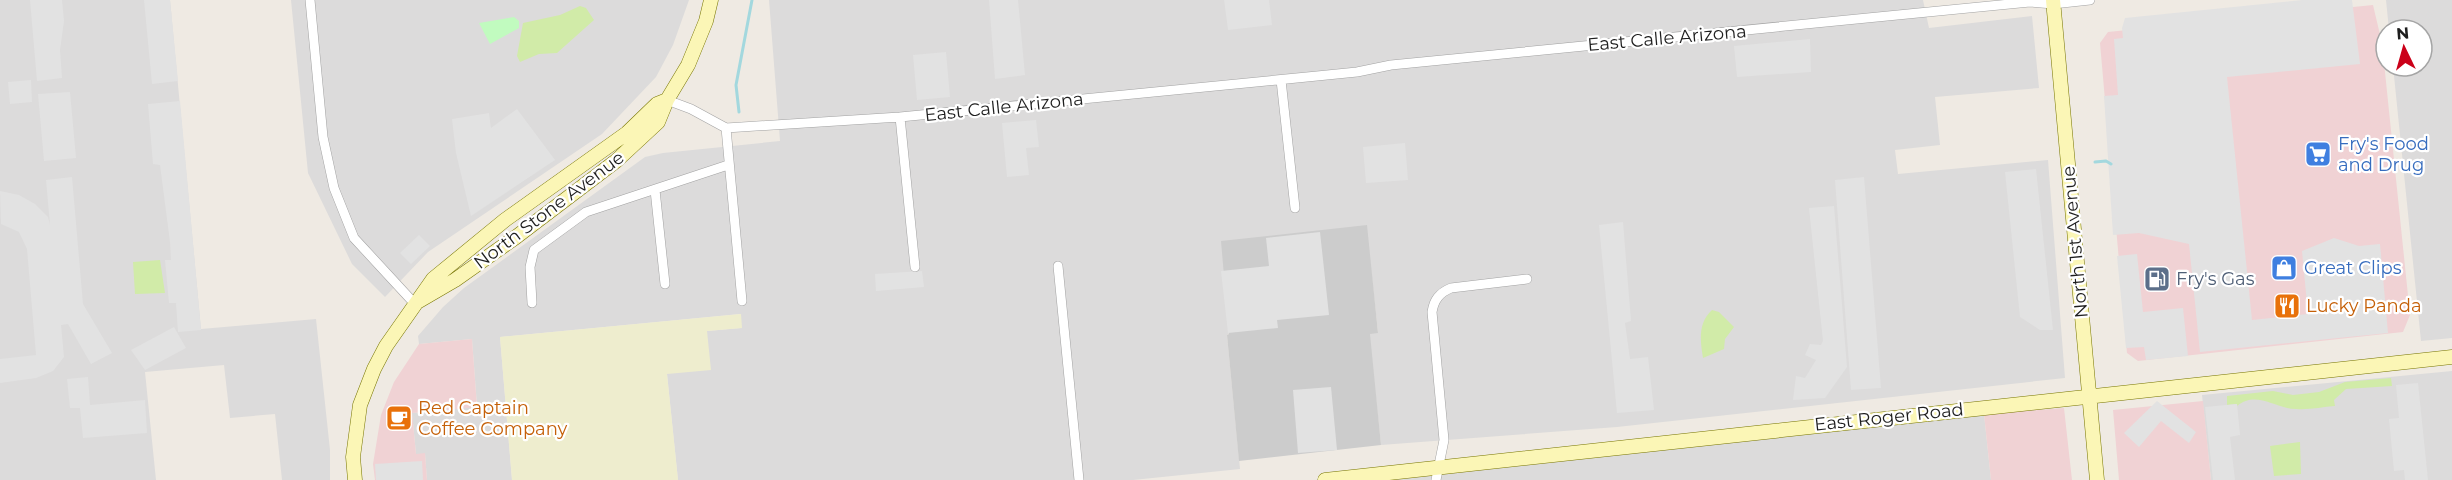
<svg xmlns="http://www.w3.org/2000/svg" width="2452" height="480" font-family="Montserrat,sans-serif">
<rect width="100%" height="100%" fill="#efeae3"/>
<path fill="#dcdbdb" d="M 0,0 L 170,0 L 201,329 L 316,319 L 330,450 L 330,480 L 282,480 L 275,414 L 230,418 L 224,365 L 145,372 L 156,480 L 0,480 Z
M 291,0 L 689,0 L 673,45 L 656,77 L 602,134 L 428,252 L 385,297 L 352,264 L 308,173 Z
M 769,0 L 1923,0 L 1929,28 L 2032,16 L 2039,88 L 1935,97 L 1940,145 L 1895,150 L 1898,174 L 2048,160 L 2065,378 L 1617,427 L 1381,445 L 1369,333 L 1378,332 L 1366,225 L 1227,335 L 1240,469 L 1133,480 L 678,480 L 667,374 L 707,331 L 741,328 L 740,314 L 500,337 L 512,480 L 427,480 L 425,454 L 416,454 L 412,413 L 477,406 L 472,339 L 419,344 L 418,336 L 443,307 L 464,288 L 645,157 L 663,153 L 780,141 Z
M 2386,0 L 2452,0 L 2452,338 L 2421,341 L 2393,66 L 2422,66 L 2422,30 L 2389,30 Z
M 2452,371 L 2452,480 L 2211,480 L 2202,395 Z
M 1984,414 L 1991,480 L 1394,480 Z"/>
<path fill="#f0d2d4" d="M 2373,5 L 2382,43 L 2410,315 L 2403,332 L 2138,361 L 2127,353 L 2100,43 L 2108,32 Z
M 472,339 L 477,407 L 412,413 L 416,454 L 425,453 L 427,480 L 375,480 L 373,464 L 381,415 L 394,382 L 419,344 Z
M 2203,401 L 2211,480 L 2119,480 L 2113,410 Z
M 2064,408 L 2072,480 L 1991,480 L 1984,414 Z"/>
<path fill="#ccc" d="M 1367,225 L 1378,333 L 1370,334 L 1381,445 L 1239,461 L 1227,335 L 1229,334 L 1221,241 Z"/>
<path fill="#eeedce" d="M 741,314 L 742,328 L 707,331 L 711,370 L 667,374 L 678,480 L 512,480 L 500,337 Z"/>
<path fill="#d1eba8" d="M 580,6 L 586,8 L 594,20 L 557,53 L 539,54 L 520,62 L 517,56 L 523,23 L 560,15 Z
M 160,260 L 165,293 L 135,294 L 133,262 Z
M 1712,310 L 1719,312 L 1734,327 L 1725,339 L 1724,349 L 1703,358 C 1700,340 1698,323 1712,310 Z
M 2391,378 L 2392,386 L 2346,389 L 2334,400 L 2335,406 C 2322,407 2309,410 2296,409 C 2275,409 2257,390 2237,406 L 2236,404 L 2227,405 L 2227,396 L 2273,391 L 2293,395 L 2319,392 L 2345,382 Z
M 2300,442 L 2301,474 L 2274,476 L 2270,446 Z"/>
<path fill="#c1fbbf" d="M 514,17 L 519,21 L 519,28 L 490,44 L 479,23 Z"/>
<path fill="#e2e2e2" d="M 30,0 L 62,0 L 64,21 L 60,50 L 62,78 L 37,81 Z
M 144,0 L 170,0 L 178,81 L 152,84 Z
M 989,0 L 1018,0 L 1025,75 L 995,79 Z
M 1224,0 L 1269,0 L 1272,25 L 1228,30 Z
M 2302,0 L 2352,0 L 2360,64 L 2227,77 L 2252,320 L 2308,314 L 2302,251 L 2334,238 L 2359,246 L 2380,244 L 2388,333 L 2200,352 L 2189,244 L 2139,233 L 2113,235 L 2104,96 L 2118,95 L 2114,39 L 2123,38 L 2122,28 L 2125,18 Z
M 1810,39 L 1811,72 L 1737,77 L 1734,46 Z
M 946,52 L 950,97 L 917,100 L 913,55 Z
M 31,80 L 32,102 L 10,104 L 8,82 Z
M 70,92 L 76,158 L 44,161 L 38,94 Z
M 180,101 L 201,330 L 178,332 L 176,303 L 169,303 L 165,260 L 171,260 L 170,242 L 160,165 L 153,164 L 148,104 Z
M 517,109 L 555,160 L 471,216 L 456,153 L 452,119 L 489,113 L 491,128 Z
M 1036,120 L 1039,147 L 1026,148 L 1029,175 L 1007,177 L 1002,123 Z
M 1405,143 L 1408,180 L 1366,183 L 1363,147 Z
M 2036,169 L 2053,330 L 2040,330 L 2020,317 L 2005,172 Z
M 72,177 L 83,304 L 112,353 L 91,364 L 68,324 L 61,325 L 64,357 L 53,371 L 36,378 L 0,383 L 0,359 L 36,355 L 27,249 L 19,232 L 1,224 L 0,191 L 19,195 L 35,204 L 48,217 L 50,225 L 46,180 Z
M 1864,177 L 1881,388 L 1851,390 L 1835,180 Z
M 1834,206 L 1847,367 L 1825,398 L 1793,400 L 1796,376 L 1805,378 L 1816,360 L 1805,355 L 1810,344 L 1821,345 L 1823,341 L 1809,208 Z
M 1623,222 L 1631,321 L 1625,323 L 1630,359 L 1648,357 L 1654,410 L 1617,413 L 1599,225 Z
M 1320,232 L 1329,315 L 1277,320 L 1278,328 L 1228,333 L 1221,271 L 1269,266 L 1266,238 Z
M 419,235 L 430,246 L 411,264 L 400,253 Z
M 2137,254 L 2143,312 L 2183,308 L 2188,356 L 2146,360 L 2144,347 L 2126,348 L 2117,256 Z
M 922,271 L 924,287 L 876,291 L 875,274 Z
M 174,327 L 186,348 L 145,370 L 131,350 Z
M 88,377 L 90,405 L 145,400 L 147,433 L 83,438 L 80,408 L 70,408 L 67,379 Z
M 2418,383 L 2428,480 L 2405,480 L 2404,470 L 2394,471 L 2389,419 L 2399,418 L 2396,385 Z
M 1331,387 L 1337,450 L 1298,453 L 1293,390 Z
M 2157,401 L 2196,432 L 2189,443 L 2161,421 L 2139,447 L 2124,433 Z
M 2237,404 L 2240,435 L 2230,437 L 2235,480 L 2213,480 L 2205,407 Z
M 422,461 L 423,480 L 376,480 L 375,464 Z"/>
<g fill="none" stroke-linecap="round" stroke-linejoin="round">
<path stroke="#a3d8de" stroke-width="3" d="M 739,112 L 736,85 L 752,0
M 2095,162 L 2106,161 L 2111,164"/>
<defs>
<path id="street" d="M 310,0 L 323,137 L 334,188 L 354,238 L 414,303
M 1281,80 L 1295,208
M 667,100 L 691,109 L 726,128
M 900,117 L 915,267
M 726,128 L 900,117 L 1317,76 L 1357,72 L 1391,65 L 2030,2 L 2053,4 L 2090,0
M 726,128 L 742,301
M 655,190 L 665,284
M 1058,266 L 1079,480
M 532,303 L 530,267 L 534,250 L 586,212 L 728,165
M 1436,480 L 1444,440 L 1432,312 C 1434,300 1439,293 1451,288 L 1527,279"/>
<path id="secondary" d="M 2053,0 L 2097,480
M 419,301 L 455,280 L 516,237 L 616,161 L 658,122 L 667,100 L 688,65 L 706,21 L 711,0
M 355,480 L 353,457 L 360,405 L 374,369 L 386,346 L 433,279 L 505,220 L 627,133 L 657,104 L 667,100
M 1325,480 L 2452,357"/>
</defs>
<use href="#street" stroke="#a2a2a2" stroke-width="10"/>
<use href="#secondary" stroke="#777502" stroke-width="15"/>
<use href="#street" stroke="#fff" stroke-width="9"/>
<use href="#secondary" stroke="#fbf6b6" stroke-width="14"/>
</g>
<defs>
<symbol id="supermarket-square" viewBox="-11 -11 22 22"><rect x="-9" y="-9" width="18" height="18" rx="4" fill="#3f7fe0" stroke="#fff"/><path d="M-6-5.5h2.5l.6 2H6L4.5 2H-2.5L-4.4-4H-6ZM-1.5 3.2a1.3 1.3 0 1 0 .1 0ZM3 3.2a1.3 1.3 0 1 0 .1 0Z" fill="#fff"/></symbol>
<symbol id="shop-square" viewBox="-11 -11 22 22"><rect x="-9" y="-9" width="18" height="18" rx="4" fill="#3f7fe0" stroke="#fff"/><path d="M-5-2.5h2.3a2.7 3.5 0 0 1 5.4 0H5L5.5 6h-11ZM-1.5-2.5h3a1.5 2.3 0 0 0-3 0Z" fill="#fff"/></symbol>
<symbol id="fuel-square" viewBox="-11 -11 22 22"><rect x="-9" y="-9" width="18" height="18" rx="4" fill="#5c6f8a" stroke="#fff"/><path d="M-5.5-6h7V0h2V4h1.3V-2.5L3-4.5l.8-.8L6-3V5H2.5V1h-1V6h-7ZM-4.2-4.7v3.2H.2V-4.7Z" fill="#fff"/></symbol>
<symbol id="restaurant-square" viewBox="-11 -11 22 22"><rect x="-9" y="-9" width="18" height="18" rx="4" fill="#e8710a" stroke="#fff"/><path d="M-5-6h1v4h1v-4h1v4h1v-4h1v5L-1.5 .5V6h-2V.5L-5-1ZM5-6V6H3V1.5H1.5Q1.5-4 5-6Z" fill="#fff"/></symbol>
<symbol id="cafe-square" viewBox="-11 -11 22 22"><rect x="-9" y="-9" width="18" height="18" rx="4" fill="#e8710a" stroke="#fff"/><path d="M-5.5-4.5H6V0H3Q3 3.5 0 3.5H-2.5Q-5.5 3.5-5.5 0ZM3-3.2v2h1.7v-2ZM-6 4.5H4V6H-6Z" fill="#fff"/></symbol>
</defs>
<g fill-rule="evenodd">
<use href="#supermarket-square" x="2303" y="139" width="30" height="30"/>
<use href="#shop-square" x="2269" y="253" width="30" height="30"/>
<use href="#fuel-square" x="2142" y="264" width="30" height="30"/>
<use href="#restaurant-square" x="2272" y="291" width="30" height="30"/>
<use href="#cafe-square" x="384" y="403" width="30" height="30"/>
</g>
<g text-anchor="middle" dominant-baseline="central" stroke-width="4.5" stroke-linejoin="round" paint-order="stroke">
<g font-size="18" fill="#1e1e1e" stroke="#fff">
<text transform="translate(1667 38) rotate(-5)">East Calle Arizona</text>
<text transform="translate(1004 107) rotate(-6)">East Calle Arizona</text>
<text transform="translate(549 210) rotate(-37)">North Stone Avenue</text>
<text transform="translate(2075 242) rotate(-95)">North 1st Avenue</text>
<text transform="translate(1889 417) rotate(-6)">East Roger Road</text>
</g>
<g font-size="18" fill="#366cbe" stroke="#fff" text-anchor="start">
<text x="2338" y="144">Fry's Food<tspan x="2338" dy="21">and Drug</tspan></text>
<text x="2304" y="268">Great Clips</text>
</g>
<g font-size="18" fill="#4e5e75" stroke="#fff" text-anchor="start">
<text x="2176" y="279">Fry's Gas</text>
</g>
<g font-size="18" fill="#c56008" stroke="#fff" text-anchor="start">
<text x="2306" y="306">Lucky Panda</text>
<text x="418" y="408">Red Captain<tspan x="418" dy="21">Coffee Company</tspan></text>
</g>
</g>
<g transform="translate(2404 48) rotate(355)"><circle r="28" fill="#ffffff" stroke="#a5a5a5" stroke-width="1.5"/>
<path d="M0-4.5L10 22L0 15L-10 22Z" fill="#cb0019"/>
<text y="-9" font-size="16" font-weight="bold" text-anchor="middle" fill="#1e1e1e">N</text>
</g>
</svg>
